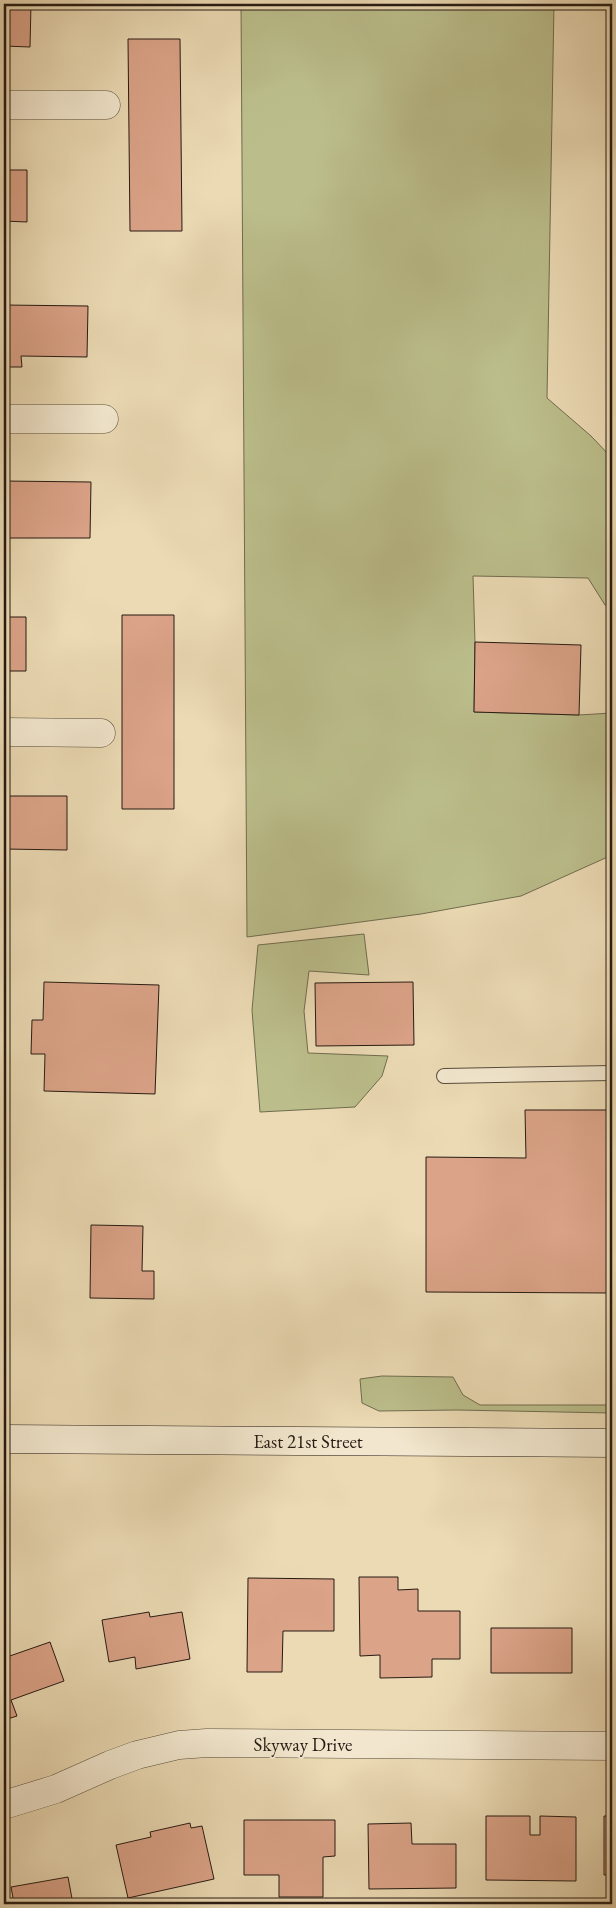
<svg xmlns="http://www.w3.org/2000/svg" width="616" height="1908" font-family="'EB Garamond',serif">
<rect width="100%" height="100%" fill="#ebdab4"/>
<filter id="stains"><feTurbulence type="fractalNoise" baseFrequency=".004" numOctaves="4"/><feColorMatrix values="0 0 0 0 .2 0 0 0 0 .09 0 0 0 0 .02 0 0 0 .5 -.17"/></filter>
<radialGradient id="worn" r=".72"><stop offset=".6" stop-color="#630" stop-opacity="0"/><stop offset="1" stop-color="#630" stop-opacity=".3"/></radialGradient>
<path fill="#bbbe8b" stroke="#706c4f" d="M 241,4 L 554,4 L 547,398 L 591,436 L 612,458 L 612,605 L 605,605 L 588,578 L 473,576 L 475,642 L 474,712 L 579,715 L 612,713 L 612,855 L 521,896 L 421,914 L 247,937 Z
M 364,934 L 369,975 L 309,971 L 304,1011 L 308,1053 L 388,1056 L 382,1076 L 355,1107 L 260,1112 L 252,1010 L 258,945 Z
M 382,1376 L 453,1377 L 463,1395 L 480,1405 L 612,1405 L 612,1413 L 457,1410 L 379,1411 L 362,1403 L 360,1379 Z"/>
<path fill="#dba388" stroke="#261b13" d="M 4,4 L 31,4 L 30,47 L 4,46 Z
M 128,39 L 180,39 L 182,231 L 130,231 Z
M 4,170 L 27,170 L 27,222 L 4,221 Z
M 4,305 L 88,306 L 87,357 L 21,356 L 22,367 L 4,367 Z
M 4,481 L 91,482 L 90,538 L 4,538 Z
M 122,615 L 174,615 L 174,809 L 122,809 Z
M 4,617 L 26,617 L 26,671 L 4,671 Z
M 475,642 L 581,645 L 579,715 L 474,712 Z
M 4,796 L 67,796 L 67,850 L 4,849 Z
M 44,982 L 159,985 L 155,1094 L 44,1091 L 45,1054 L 31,1054 L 32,1020 L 43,1020 Z
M 413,982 L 414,1045 L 316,1046 L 315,983 Z
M 525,1110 L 612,1110 L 612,1293 L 426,1292 L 426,1157 L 526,1158 Z
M 91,1225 L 143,1226 L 142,1271 L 154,1271 L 154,1299 L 90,1298 Z
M 359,1577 L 398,1577 L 398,1590 L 418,1589 L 418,1611 L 460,1611 L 460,1659 L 432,1659 L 432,1677 L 380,1678 L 380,1655 L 360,1656 Z
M 248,1578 L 334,1579 L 334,1631 L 283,1631 L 282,1672 L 247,1672 Z
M 610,1582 L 612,1582 L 612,1671 L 608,1671 Z
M 149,1612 L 150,1617 L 182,1612 L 190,1659 L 136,1669 L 135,1657 L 109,1662 L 102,1620 Z
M 491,1628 L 572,1628 L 572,1673 L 491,1673 Z
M 50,1642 L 64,1681 L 11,1700 L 17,1716 L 4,1720 L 4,1658 Z
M 486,1816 L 530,1816 L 530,1835 L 540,1835 L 540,1816 L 576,1817 L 576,1881 L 486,1880 Z
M 604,1816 L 612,1816 L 612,1875 L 604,1875 Z
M 244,1820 L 335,1820 L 335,1856 L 323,1857 L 323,1897 L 279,1897 L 279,1875 L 244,1875 Z
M 190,1823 L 191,1828 L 202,1826 L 214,1879 L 128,1898 L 116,1845 L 151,1837 L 150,1832 Z
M 411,1823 L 412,1844 L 456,1844 L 456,1888 L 369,1889 L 368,1824 Z
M 68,1877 L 73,1904 L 9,1904 L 14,1903 L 11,1887 Z"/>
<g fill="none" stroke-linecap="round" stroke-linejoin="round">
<defs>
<path id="lane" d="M 444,1076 L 612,1073"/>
<path id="street" d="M 4,105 L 106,105
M 4,419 L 104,419
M 4,732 L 101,733
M 4,1805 L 56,1789 L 110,1765 L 137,1755 L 179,1745 L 207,1743 L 612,1746"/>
<path id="secondary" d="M 4,1439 L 612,1443"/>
</defs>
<use href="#lane" stroke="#574b3b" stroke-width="16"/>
<use href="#street" stroke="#574b3b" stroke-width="29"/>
<use href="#secondary" stroke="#261b13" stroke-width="29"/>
<use href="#lane" stroke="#f2e7ce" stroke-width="14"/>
<use href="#street" stroke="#f2e7ce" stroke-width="28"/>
<use href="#secondary" stroke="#f2e7ce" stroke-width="28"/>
</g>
<g text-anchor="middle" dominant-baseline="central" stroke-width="4" stroke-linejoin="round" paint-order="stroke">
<g font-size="19" fill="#261b13" stroke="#f2e7ce">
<text x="308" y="1441">East 21st Street</text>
<text x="303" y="1744">Skyway Drive</text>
</g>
</g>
<rect width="616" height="1908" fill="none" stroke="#ebdab4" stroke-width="20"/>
<rect x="5" y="5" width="606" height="1898" fill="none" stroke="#261b13" stroke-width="2.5"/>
<rect x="10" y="10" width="596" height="1888" fill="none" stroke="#261b13"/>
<rect width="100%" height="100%" filter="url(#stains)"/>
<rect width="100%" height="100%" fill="url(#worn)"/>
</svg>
